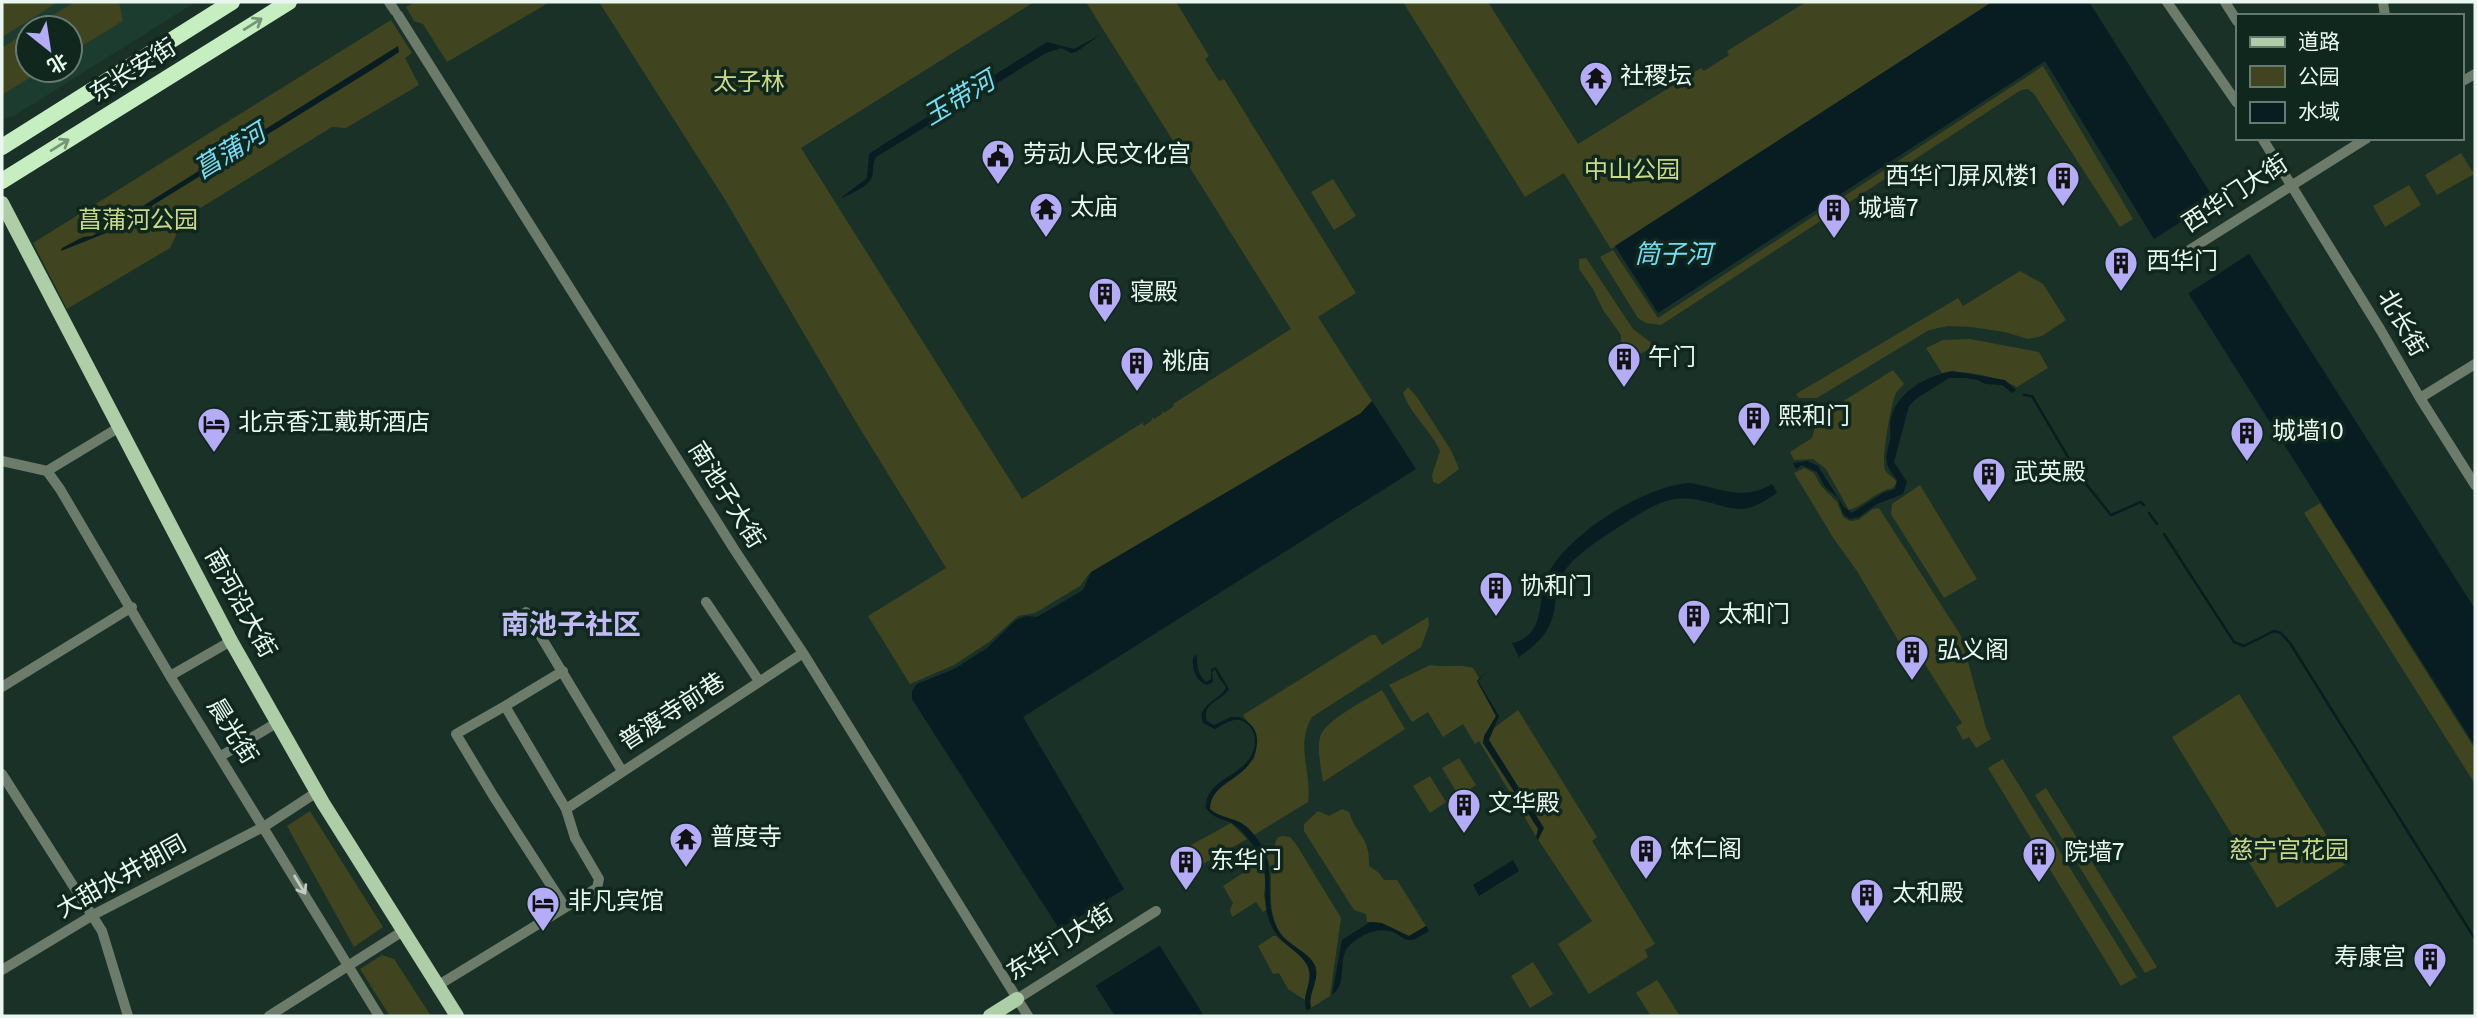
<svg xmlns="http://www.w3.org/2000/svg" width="2477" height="1018" font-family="Overpass,'Noto Sans SC',sans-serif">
<rect width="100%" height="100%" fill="#1a3127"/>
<path fill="#1c3c2f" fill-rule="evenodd" d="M 2,2 L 196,2 L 14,116 L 2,119 ZM 28,28 L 70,28 L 70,70 L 28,70 Z"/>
<path fill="#404520" d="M 2,2 L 58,2 L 2,37 Z
M 74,2 L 119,2 L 123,21 L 70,53 L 70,28 L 33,28 Z
M 415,2 L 550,2 L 447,62 L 423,24 L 414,21 L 406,7 Z
M 599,2 L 1034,2 L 801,148 L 1022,499 L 1142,423 L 1144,426 L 1152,420 L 1152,417 L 1154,419 L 1162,414 L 1163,410 L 1164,413 L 1174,406 L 1173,404 L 1291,329 L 1086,2 L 1176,2 L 1209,56 L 1205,59 L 1219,81 L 1224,79 L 1356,293 L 1318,317 L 1372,401 L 1361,413 L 1088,575 L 1080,586 L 1035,613 L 1018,616 L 989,642 L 954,665 L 910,684 L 868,616 L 946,568 L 856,422 L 724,198 Z
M 1403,2 L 1488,2 L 1578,144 L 1701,68 L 1704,71 L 1729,55 L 1727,51 L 1806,2 L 1992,2 L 1611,249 L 1564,173 L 1525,197 Z
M 391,20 L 412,53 L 405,58 L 419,85 L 346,128 L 332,127 L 184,218 L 170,248 L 67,309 L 33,243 Z
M 28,31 L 28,70 L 42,70 L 2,95 L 2,48 Z
M 2043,66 L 2133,219 L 2120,227 L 2034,94 L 2028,89 L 2021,90 L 1661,325 L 1646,323 L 1638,318 L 1600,257 L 1613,250 L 1658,318 Z
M 2461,153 L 2474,174 L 2437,195 L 2425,175 Z
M 1333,179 L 1356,216 L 1334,230 L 1311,192 Z
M 2409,185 L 2421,205 L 2385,227 L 2373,206 Z
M 1586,258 L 1633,329 L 1654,345 C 1645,352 1640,356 1628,354 L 1621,342 L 1621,335 L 1603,310 L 1593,289 L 1579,269 L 1579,259 Z
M 2020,271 L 2043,284 L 2066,320 L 2042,336 L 2028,339 L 2005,332 L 1971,327 L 1948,326 L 1929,330 L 1817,398 L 1799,398 L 1796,394 L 1958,298 L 1963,306 Z
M 1970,339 L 2039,352 L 2048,368 L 2017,387 C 1998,377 1964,369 1942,373 L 1926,348 L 1943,340 Z
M 1893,370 L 1904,384 C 1903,385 1897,391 1896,393 C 1891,403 1881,460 1885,470 C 1887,474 1894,478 1897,482 L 1893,488 C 1876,491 1865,505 1849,510 L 1826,469 L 1813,459 L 1794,460 L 1790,452 L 1812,438 L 1818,417 Z
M 1408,387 L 1417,397 L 1452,452 L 1459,469 L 1439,484 L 1433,482 L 1432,475 L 1440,451 C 1430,429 1411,415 1403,393 Z
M 1804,468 L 1814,473 L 1821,486 L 1837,502 L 1843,517 L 1850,521 L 1858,520 L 1873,509 L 1879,508 L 1961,636 L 1986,728 L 1991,739 L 1976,748 L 1969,737 L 1963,740 L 1956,727 L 1962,723 L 1911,642 L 1902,647 L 1857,571 L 1834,539 L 1794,473 Z
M 1920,485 L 1977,579 L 1944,598 L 1891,514 L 1892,504 Z
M 2320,503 L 2475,749 L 2475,784 L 2304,513 Z
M 1428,617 L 1429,625 L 1421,647 L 1312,717 C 1295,746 1312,771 1308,802 L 1254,835 C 1238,816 1224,822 1210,809 C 1210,788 1240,772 1254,759 C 1260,733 1256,735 1243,715 L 1371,635 L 1376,635 L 1382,645 Z
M 1430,665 C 1445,668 1459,663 1473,668 L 1479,678 L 1477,681 L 1496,716 L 1486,734 L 1518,710 L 1597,837 L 1592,841 L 1655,944 L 1645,950 L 1648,957 L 1589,994 L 1558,944 L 1592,921 L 1537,838 L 1479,741 L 1475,744 L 1463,724 L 1443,737 L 1428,712 L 1412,722 L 1389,685 Z
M 1382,690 L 1405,729 L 1323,782 C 1321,768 1317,751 1320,737 C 1324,721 1367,699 1382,690 Z
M 2239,694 L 2345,865 L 2277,908 L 2172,737 Z
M 1459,758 L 1476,785 L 1459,796 L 1442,768 Z
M 2003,759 L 2137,977 L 2121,986 L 1988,768 Z
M 1430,776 L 1446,802 L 1430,813 L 1413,786 Z
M 2046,788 L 2157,967 L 2145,973 L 2035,795 Z
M 1342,809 L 1349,812 C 1357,837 1370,836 1369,866 L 1379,873 L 1384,880 L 1397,880 L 1426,926 L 1409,936 L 1376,922 L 1367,922 L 1366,914 L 1354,910 L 1304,831 L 1304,824 L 1318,811 L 1329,816 Z
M 310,811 L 383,927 L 354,947 L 287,826 Z
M 1231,823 L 1247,839 L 1201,865 L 1191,845 Z
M 1282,836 L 1290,837 L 1296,844 L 1341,918 L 1330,996 L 1311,1008 C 1307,994 1321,980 1315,965 C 1308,951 1287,945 1279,931 C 1269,913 1271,896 1271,877 C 1271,868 1268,859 1265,850 L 1274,848 L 1277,838 Z
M 1259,857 L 1266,876 L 1264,894 L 1266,910 L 1263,912 L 1256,902 L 1232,917 L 1230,910 L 1233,903 L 1223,886 L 1255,865 Z
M 1273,936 L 1276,936 C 1288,948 1312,959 1309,978 C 1309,986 1305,993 1305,1000 L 1288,989 L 1279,973 L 1273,974 L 1258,946 Z
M 382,955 L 394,959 L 431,1016 L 390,1016 L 360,969 Z
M 1533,962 L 1553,994 L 1530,1008 L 1511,976 Z
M 1657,980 L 1680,1016 L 1651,1016 L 1636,993 Z"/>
<path fill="#071d22" d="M 1992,2 L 2089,2 L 2475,609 L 2475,746 L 2154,239 L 2045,61 L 1658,313 L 1615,246 Z
M 1100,35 L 1076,52 L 1071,53 L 1061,48 L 1046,53 L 876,157 C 871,165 875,172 871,179 C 867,187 850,194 842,198 L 842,197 L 867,178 L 869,154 L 884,144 L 1047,42 L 1074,49 Z
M 398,46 L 399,52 L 378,66 L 111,231 L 61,251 L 62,248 L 83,237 L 92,236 L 130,214 Z
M 1952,371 L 2005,380 L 2016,390 L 2012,393 L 2002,385 L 1985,384 L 1978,380 L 1965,378 L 1949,378 L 1917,398 L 1909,406 L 1894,462 L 1907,482 L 1903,494 L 1877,504 L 1859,517 L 1850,519 L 1843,514 L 1838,498 L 1825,487 L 1817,472 L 1802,465 L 1796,469 L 1793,463 L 1807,461 L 1818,466 L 1844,507 L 1852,513 L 1883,493 L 1895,489 L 1897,480 C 1884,464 1885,460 1890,440 C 1891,435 1890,429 1890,424 C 1894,393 1924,377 1952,371 Z
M 1372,401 L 1416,469 L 1023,717 L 1124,889 L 1204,1016 L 1115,1016 L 912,699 L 912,691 L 917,684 L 954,669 L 987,648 L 1016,620 L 1026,616 L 1037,617 L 1078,593 L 1083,590 L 1091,572 L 1361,413 Z
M 1690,483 C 1721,488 1742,502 1772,484 L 1777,493 C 1768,499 1759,505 1749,508 C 1725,513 1702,494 1675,499 C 1654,502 1632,519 1614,530 C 1595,543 1574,555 1562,575 C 1556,587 1556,599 1554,611 C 1550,633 1536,645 1519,657 L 1512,643 C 1549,634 1535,598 1549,572 C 1570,533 1646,485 1690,483 Z
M 1197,655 C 1197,666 1197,673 1206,682 L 1211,679 L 1211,669 L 1216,667 L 1229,689 C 1222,701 1201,703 1207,721 L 1214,725 L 1231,717 L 1239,717 C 1251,722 1258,730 1257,743 C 1254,781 1210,779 1210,809 C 1221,819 1237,817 1248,828 C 1286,866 1257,897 1280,933 C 1289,946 1309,952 1315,966 C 1320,981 1307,994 1311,1008 L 1307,1011 C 1300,997 1313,984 1309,969 C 1304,953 1279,944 1271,925 C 1261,903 1270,879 1260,857 C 1254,846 1244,831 1233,824 C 1223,818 1213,819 1206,808 C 1205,775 1254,777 1255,741 C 1255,733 1252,727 1245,722 C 1234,716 1225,724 1215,729 L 1203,723 L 1201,715 C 1206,701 1222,698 1226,687 L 1219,678 L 1215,669 L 1212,672 L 1213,682 L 1207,685 C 1195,681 1192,668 1193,657 Z
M 1489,669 L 1478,681 L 1499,716 L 1489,740 L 1544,828 L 1538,840 L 1536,837 L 1538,829 L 1483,743 L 1484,736 L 1496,716 L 1477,681 Z
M 1513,860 L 1519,871 L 1479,896 L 1473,885 Z
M 1370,922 L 1382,923 L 1409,936 L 1426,926 L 1429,931 C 1423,934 1416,941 1409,940 C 1404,940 1400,935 1395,933 C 1380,926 1361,934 1350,945 C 1336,957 1349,983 1332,995 L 1342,940 Z"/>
<path fill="#1a3127" d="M 2218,198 L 2252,252 L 2186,295 L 2151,241 Z
M 1126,888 L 1161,945 L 1092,988 L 1057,931 Z"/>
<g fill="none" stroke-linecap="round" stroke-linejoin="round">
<path stroke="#071d22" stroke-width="2.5" d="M 2024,395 L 2032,396 L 2078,474 L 2111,515 L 2141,502 L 2144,505
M 2149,513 L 2157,524
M 2164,534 L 2234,642 L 2244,646 L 2274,631 L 2281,633 L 2290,643 L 2475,939"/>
<path stroke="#6d7c6a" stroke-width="10" d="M 389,2 L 395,11
M 2167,2 L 2237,103
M 2225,2 L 2237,21
M 2383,2 L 2385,16
M 398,15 L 734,549 L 803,653 L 1028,1016
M 2461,82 L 2475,74
M 2262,138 L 2380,329 L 2420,398 L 2475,485
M 2164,266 L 2367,138
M 2420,398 L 2475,364
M 2,461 L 47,471 L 118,428
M 47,471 L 60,489 L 170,676 L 379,1016
M 706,602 L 759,681
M 526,612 L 622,771
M 170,676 L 231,641
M 2,687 L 132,607
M 505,706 L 456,734 L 494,797 L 565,907
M 221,756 L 278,722
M 2,774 L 102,931 L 128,1016
M 566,809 L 803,653
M 2,970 L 93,915 L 265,826 L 317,792
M 437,986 L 597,888 L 599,879 L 575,838 L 566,809 L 505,706 L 563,671
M 1017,999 L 1156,911
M 269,1016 L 403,931"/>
<path stroke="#aecea8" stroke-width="14" d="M 2,203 L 231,641 L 323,803 L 457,1016
M 990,1016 L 1017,999"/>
<path stroke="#c7eec1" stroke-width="16" d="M 2,147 L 232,2
M 2,181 L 289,2"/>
</g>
<defs><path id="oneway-shaft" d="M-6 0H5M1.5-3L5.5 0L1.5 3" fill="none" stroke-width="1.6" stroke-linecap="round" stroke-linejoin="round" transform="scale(1.75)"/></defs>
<g stroke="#759478">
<use href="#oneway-shaft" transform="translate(253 24) rotate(-32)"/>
<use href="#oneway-shaft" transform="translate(60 145) rotate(-32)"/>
</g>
<use stroke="#beccc2" href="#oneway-shaft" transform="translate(300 885) rotate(59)"/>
<defs>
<symbol id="temple-pin" viewBox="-11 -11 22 30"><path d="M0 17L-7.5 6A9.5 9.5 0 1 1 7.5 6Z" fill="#b5acf8" stroke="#10271e"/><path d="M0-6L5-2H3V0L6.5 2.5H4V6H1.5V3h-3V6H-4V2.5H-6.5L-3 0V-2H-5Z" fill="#111"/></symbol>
<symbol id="civic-pin" viewBox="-11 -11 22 30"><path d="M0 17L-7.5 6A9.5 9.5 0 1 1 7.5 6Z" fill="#b5acf8" stroke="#10271e"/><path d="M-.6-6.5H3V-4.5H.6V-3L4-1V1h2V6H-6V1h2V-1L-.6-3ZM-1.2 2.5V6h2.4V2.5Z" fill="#111"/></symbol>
<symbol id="building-pin" viewBox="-11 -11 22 30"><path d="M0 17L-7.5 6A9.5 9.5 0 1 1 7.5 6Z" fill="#b5acf8" stroke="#10271e"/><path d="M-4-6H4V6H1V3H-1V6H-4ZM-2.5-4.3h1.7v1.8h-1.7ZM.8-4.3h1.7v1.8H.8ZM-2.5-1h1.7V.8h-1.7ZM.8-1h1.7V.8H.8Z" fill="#111"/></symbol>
<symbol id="hotel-pin" viewBox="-11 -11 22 30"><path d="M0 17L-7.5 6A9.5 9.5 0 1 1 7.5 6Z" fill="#b5acf8" stroke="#10271e"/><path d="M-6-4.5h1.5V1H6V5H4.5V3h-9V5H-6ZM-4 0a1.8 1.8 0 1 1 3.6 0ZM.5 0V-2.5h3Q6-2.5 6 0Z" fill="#111"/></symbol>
</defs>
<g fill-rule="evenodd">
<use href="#temple-pin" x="1577" y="59" width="38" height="52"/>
<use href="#civic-pin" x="979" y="137" width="38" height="52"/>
<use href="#building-pin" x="2044" y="159" width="38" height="52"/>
<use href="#temple-pin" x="1027" y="190" width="38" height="52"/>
<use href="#building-pin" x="1815" y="191" width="38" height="52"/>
<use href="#building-pin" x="2102" y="244" width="38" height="52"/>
<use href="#building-pin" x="1086" y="275" width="38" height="52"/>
<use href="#building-pin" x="1605" y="340" width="38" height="52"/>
<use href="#building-pin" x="1118" y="344" width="38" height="52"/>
<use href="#building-pin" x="1735" y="399" width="38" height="52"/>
<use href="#hotel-pin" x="195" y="405" width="38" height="52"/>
<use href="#building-pin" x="2228" y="414" width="38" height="52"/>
<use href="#building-pin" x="1970" y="455" width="38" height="52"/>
<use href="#building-pin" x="1477" y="569" width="38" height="52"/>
<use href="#building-pin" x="1675" y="597" width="38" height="52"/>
<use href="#building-pin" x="1893" y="633" width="38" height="52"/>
<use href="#building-pin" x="1445" y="786" width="38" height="52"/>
<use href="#temple-pin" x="667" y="820" width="38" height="52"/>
<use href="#building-pin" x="1627" y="832" width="38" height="52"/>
<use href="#building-pin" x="2020" y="835" width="38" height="52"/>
<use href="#building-pin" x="1167" y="843" width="38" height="52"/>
<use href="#building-pin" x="1848" y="876" width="38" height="52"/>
<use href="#hotel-pin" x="524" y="884" width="38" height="52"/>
<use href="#building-pin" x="2411" y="940" width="38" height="52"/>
</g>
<g text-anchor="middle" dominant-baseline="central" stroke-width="7" stroke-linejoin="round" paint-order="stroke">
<g font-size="24" fill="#eaf7f1" stroke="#10271e">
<text transform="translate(134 72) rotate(-32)">东长安街</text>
<text transform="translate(2236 195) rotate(-33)">西华门大街</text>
<text transform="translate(2401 324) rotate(60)">北长街</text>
<text transform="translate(725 496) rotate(58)">南池子大街</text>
<text transform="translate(239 604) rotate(61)">南河沿大街</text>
<text transform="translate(673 713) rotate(-33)">普渡寺前巷</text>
<text transform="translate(231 732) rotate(58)">晨光街</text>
<text transform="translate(122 878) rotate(-29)">大甜水井胡同</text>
<text transform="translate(1061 944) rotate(-32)">东华门大街</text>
</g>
<g font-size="24" fill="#eaf7f1" stroke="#10271e" text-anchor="start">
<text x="1620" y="78">社稷坛</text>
<text x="1023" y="156">劳动人民文化宫</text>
<text x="2038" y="178" text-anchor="end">西华门屏风楼1</text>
<text x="1070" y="209">太庙</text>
<text x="1858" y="210">城墙7</text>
<text x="2146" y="263">西华门</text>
<text x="1130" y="294">寝殿</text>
<text x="1648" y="359">午门</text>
<text x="1162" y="363">祧庙</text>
<text x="1778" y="418">熙和门</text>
<text x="238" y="424">北京香江戴斯酒店</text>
<text x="2272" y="433">城墙10</text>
<text x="2014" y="474">武英殿</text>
<text x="1520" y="588">协和门</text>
<text x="1718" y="616">太和门</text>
<text x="1937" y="652">弘义阁</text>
<text x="1488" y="805">文华殿</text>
<text x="710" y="839">普度寺</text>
<text x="1670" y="851">体仁阁</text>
<text x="2064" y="854">院墙7</text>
<text x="1210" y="862">东华门</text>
<text x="1892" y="895">太和殿</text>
<text x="568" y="903">非凡宾馆</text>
<text x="2406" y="959" text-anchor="end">寿康宫</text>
</g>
<g font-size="24" fill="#cbd889" stroke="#10271e">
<text x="749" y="84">太子林</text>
<text x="1632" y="172">中山公园</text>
<text x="138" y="222">菖蒲河公园</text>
<text x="2289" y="852">慈宁宫花园</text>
</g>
<g font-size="26" font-style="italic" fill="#74ddf5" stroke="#10271e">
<text transform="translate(960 100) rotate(-31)">玉带河</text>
<text transform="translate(231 153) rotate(-32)">菖蒲河</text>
<text x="1673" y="256">筒子河</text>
</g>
<g font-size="28" font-weight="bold" fill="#c1bbf5" stroke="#10271e">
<text x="571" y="627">南池子社区</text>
</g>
</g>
<rect width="2477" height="1018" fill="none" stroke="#eaf7f1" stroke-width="7"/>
<rect x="2236" y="14" width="228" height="126" fill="#10271e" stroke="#677a72" stroke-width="2"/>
<rect x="2250" y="37" width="35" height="10" fill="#aecea8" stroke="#677a72" stroke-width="2"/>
<text x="2298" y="49" font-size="21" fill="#eaf7f1">道路</text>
<rect x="2250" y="66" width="35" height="21" fill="#404520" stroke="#677a72" stroke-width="2"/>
<text x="2298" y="84" font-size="21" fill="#eaf7f1">公园</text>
<rect x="2250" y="102" width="35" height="21" fill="#071d22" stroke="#677a72" stroke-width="2"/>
<text x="2298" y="119" font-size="21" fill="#eaf7f1">水域</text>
<g transform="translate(49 49) rotate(150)"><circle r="33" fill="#10271e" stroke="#677a72" stroke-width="2"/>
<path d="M0-5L12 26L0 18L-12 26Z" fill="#b5acf8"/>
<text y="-10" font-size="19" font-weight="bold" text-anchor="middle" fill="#eaf7f1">北</text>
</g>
</svg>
